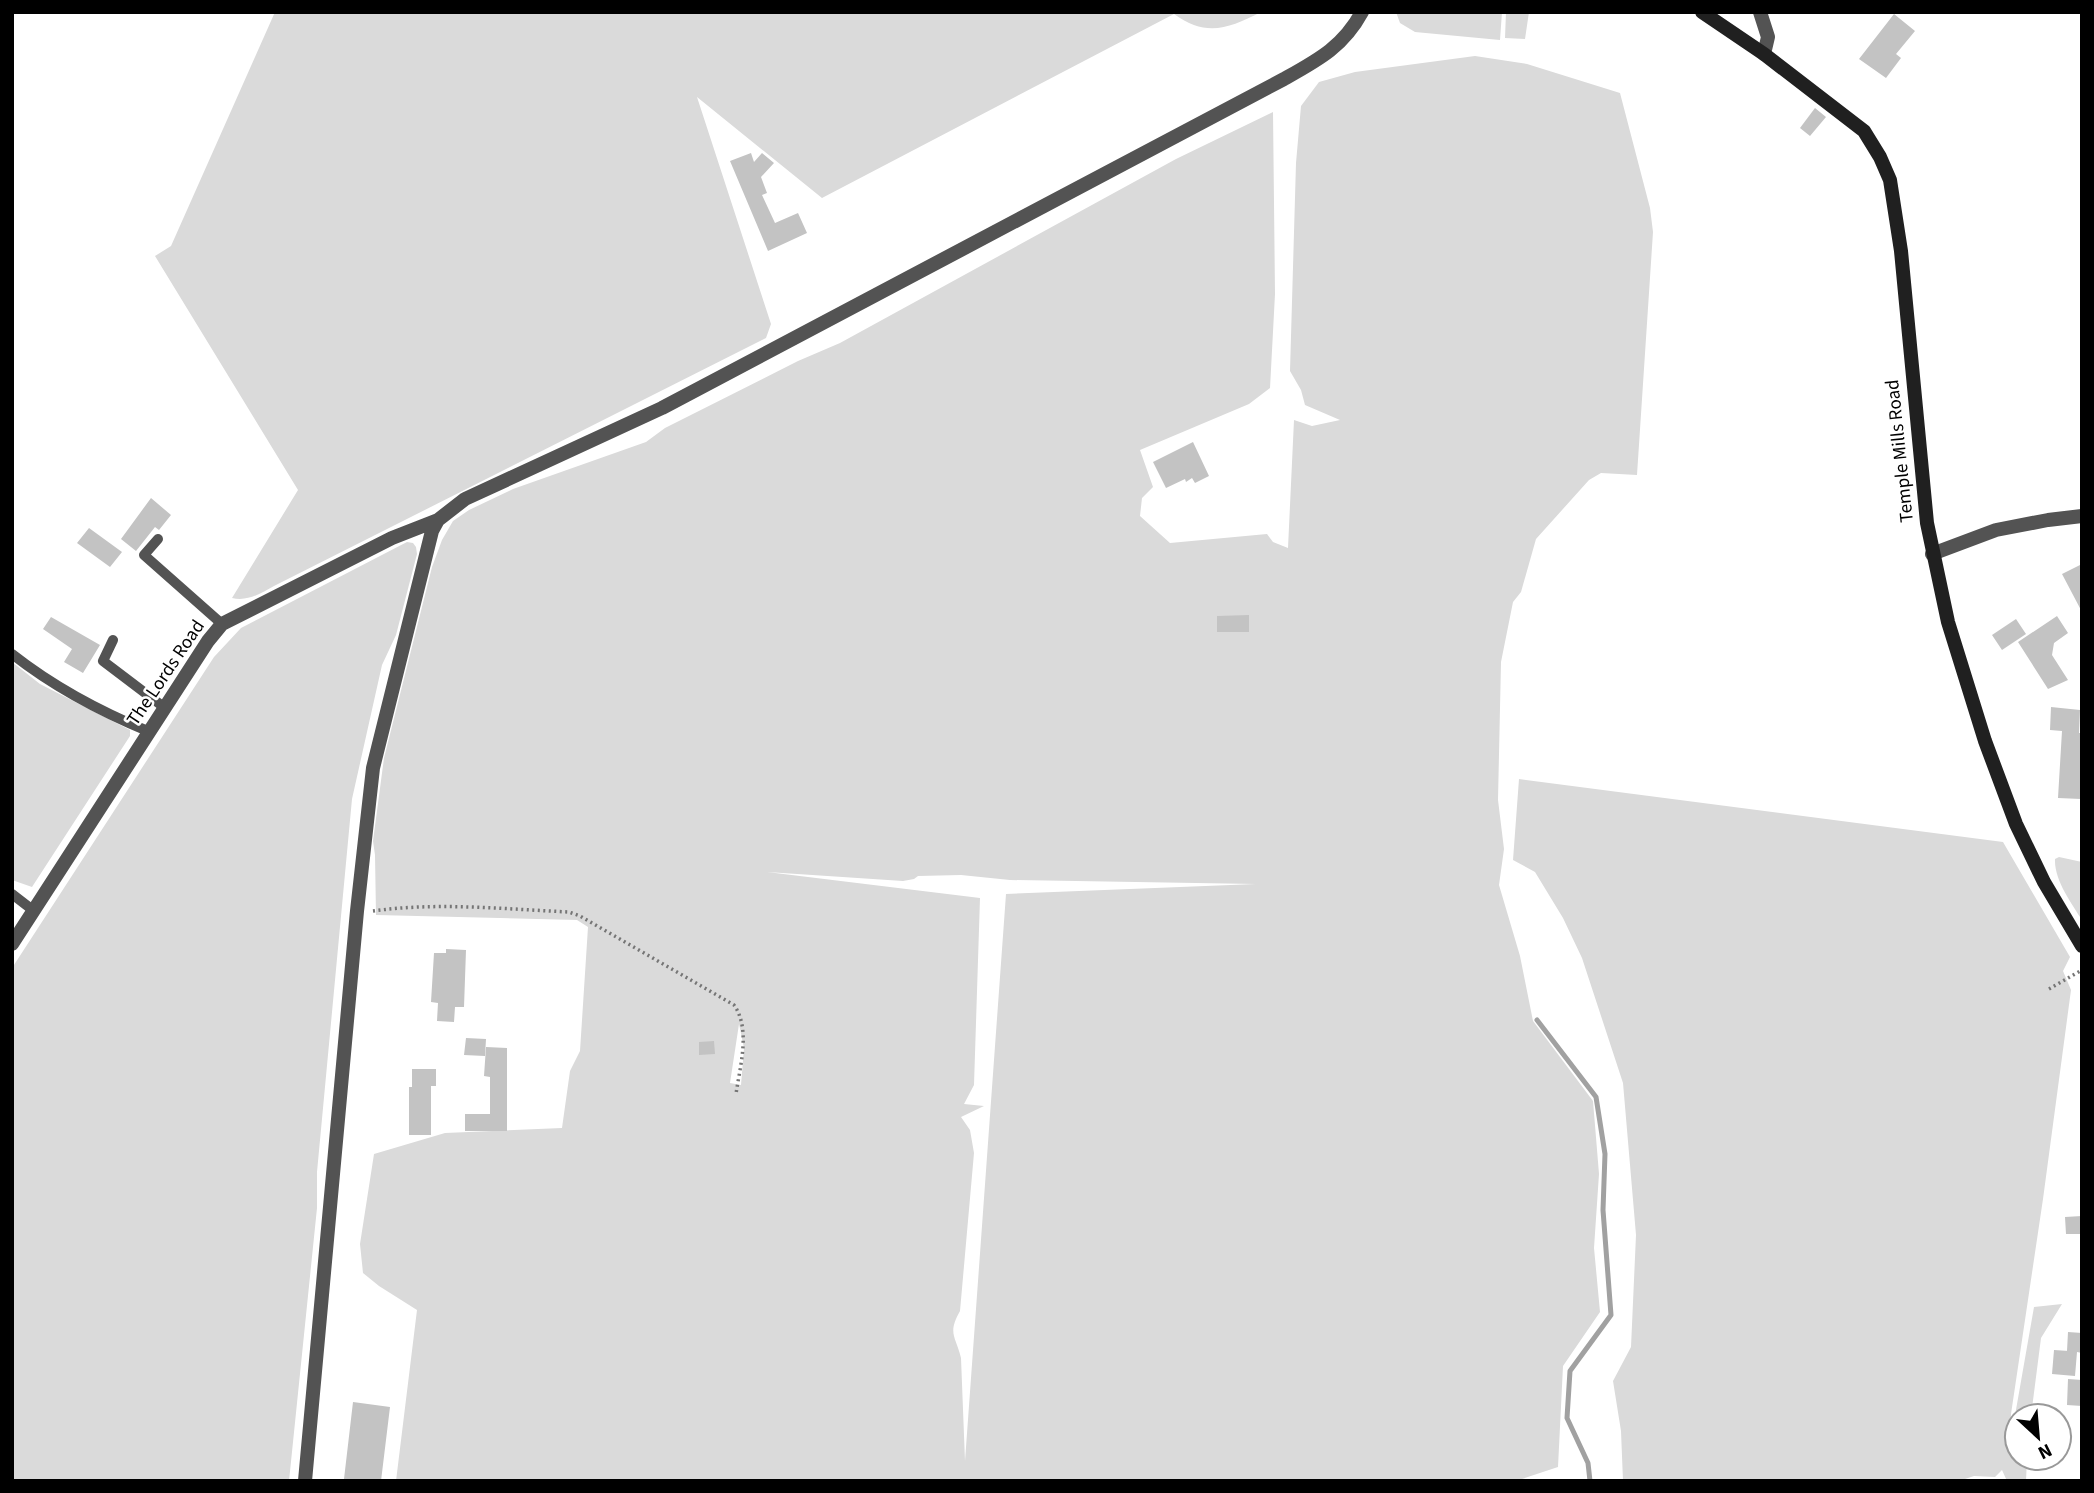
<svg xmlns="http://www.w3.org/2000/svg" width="2094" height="1493" font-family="'Source Sans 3',sans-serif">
<rect width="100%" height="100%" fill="#fff"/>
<path fill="#dadada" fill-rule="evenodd" d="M 275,12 L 1261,12 C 1228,29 1206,37 1174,14 L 822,198 L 697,97 L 771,324 L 766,338 L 274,586 C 261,593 248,602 232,598 L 298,490 L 155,256 L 171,246 Z
M 1396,12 L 1502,12 L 1500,40 L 1415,32 L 1400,23 Z
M 1506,12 L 1529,12 L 1525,39 L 1505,38 Z
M 1475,56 L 1527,64 L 1620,93 L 1650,208 L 1653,232 L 1637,475 L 1601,473 L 1589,480 L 1536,539 L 1521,592 L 1513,602 L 1501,662 L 1498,800 L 1504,849 L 1499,885 L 1520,956 L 1533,1021 L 1593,1101 L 1599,1174 L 1594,1248 L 1600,1312 L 1563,1366 L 1558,1467 L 1516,1481 L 396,1481 L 417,1310 L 379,1286 L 363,1273 L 360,1244 L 374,1154 L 445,1133 L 562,1128 L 570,1071 L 580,1051 L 588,927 L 577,920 L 376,915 L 375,855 L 373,841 L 384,758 L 432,567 L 442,540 L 453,521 L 469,510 L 513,489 L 646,442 L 665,428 L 798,361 L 840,343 L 1176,159 L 1273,112 L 1275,294 L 1270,388 L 1249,404 L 1140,450 L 1153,487 L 1142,498 L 1140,516 L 1170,543 L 1267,534 L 1273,542 L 1288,548 L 1294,420 L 1312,426 L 1340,420 L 1305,405 L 1301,390 L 1290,371 L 1296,163 L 1301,106 L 1319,82 L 1355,72 ZM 767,872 L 903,881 L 914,879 L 918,876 L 961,875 L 1010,880 L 1256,884 L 1006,894 L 965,1461 L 961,1358 C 956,1336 947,1334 960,1311 L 974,1153 L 970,1130 L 961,1117 L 984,1106 L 964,1104 L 974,1085 L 980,898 ZM 739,1024 L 744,1048 L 741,1085 L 730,1083 Z
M 407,542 L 413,543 L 416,547 L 417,554 L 396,635 L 382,665 L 352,799 L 317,1172 L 317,1208 L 289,1481 L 12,1481 L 12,968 L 214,657 L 241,628 Z
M 12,662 L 40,684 L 130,730 L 130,736 L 32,887 L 12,880 Z
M 1519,779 L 2003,842 L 2070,957 L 2063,971 L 2071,990 L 2043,1199 L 2011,1414 L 2010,1444 L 2034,1307 L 2062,1304 L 2041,1338 L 2031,1416 L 2017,1416 L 2017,1458 L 2027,1458 L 2026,1481 L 2007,1481 L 2002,1470 L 1995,1477 L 1974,1476 L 1959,1481 L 1623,1481 L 1621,1431 L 1613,1381 L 1631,1347 L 1636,1235 L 1623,1083 L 1582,958 L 1563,918 L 1535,872 L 1513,860 Z
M 2059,857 L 2082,862 L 2082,920 C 2072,904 2054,880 2055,859 Z"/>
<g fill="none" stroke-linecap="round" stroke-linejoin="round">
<path stroke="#a1a1a1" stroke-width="5" d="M 1537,1020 L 1596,1097 L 1605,1154 L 1603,1210 L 1611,1315 L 1570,1371 L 1567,1418 L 1588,1463 L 1590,1481"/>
</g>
<path fill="#c3c3c3" d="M 1894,14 L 1915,31 L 1896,54 L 1901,58 L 1886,78 L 1859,59 Z
M 1815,108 L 1826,117 L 1810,136 L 1800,128 Z
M 751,153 L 754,162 L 762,153 L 774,163 L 761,177 L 767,193 L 762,195 L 775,223 L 798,213 L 807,233 L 768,251 L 730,161 Z
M 1193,442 L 1209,476 L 1195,483 L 1192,478 L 1186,482 L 1185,479 L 1166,488 L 1153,462 Z
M 151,498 L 171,515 L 159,530 L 155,527 L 136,551 L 121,539 Z
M 89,528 L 122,552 L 110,567 L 77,543 Z
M 2082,564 L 2082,612 L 2062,574 Z
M 1249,615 L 1249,632 L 1217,632 L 1217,616 Z
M 2057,616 L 2068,633 L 2054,643 L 2052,655 L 2068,680 L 2048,689 L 2018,642 Z
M 51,617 L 100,645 L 83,673 L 64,662 L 72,649 L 43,629 Z
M 2016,619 L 2026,634 L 2002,650 L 1992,635 Z
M 2051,707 L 2080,710 L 2079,733 L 2082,733 L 2081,799 L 2058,798 L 2062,731 L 2050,730 Z
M 446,949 L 466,950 L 464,1007 L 455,1007 L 454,1022 L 437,1021 L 438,1003 L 431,1002 L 434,953 L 446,953 Z
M 466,1038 L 486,1039 L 485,1056 L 464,1055 Z
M 714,1041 L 715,1054 L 699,1055 L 699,1042 Z
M 486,1047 L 507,1048 L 507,1131 L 465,1131 L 465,1114 L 490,1114 L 490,1077 L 484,1076 Z
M 412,1069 L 436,1069 L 436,1086 L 431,1086 L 431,1135 L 409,1135 L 409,1087 L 412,1087 Z
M 2082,1216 L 2082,1234 L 2066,1234 L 2065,1217 Z
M 2068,1332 L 2082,1333 L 2082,1353 L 2077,1352 L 2075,1376 L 2052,1374 L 2054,1350 L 2069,1351 L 2067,1351 Z
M 2068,1379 L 2082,1380 L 2082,1406 L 2067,1405 Z
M 353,1402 L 390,1407 L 381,1481 L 344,1479 Z"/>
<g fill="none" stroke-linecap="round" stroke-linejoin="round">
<path stroke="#757575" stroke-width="3.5" stroke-dasharray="2 3.5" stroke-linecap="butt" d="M 373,911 C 437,902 504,909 569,912 L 580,916 L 734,1005 C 751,1029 740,1066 736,1094
M 2049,989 L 2082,970"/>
<path stroke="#535353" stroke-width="10" d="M 158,539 L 144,555 L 222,624
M 113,640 L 103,661 L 165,708
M 12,654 C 54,687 101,712 150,732
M 12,894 L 34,911"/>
<path stroke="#535353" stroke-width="14" d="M 1760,12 L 1768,37 L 1764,54
M 1932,554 L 1996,530 L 2048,520 L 2082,516
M 12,944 L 208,641 L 222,624 L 392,538 L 438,520
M 305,1481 L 357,911 L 373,768 L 432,531 L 438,520 L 465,499 L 662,408 L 1284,79 C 1318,60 1343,47 1362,12"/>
<path stroke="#202020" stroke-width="14" d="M 1702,12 L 1764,54 L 1864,131 L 1880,157 L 1890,180 L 1901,251 L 1927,523 L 1948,622 L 1985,741 L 2016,824 L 2044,882 L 2082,946"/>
</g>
<g text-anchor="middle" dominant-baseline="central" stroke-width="5" stroke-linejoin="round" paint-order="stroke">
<g font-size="19" fill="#000" stroke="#fff">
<text transform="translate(1900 451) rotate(-96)">Temple Mills Road</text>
<text transform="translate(166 673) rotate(-56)">The Lords Road</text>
</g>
</g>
<rect width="2094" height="1493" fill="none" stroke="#000000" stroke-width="28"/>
<g transform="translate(2038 1437) rotate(154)"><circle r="33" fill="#ffffff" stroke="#999999" stroke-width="2"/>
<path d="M0-5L12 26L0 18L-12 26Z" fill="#000000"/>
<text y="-10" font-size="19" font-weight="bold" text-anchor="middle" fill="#000000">N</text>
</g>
</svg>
